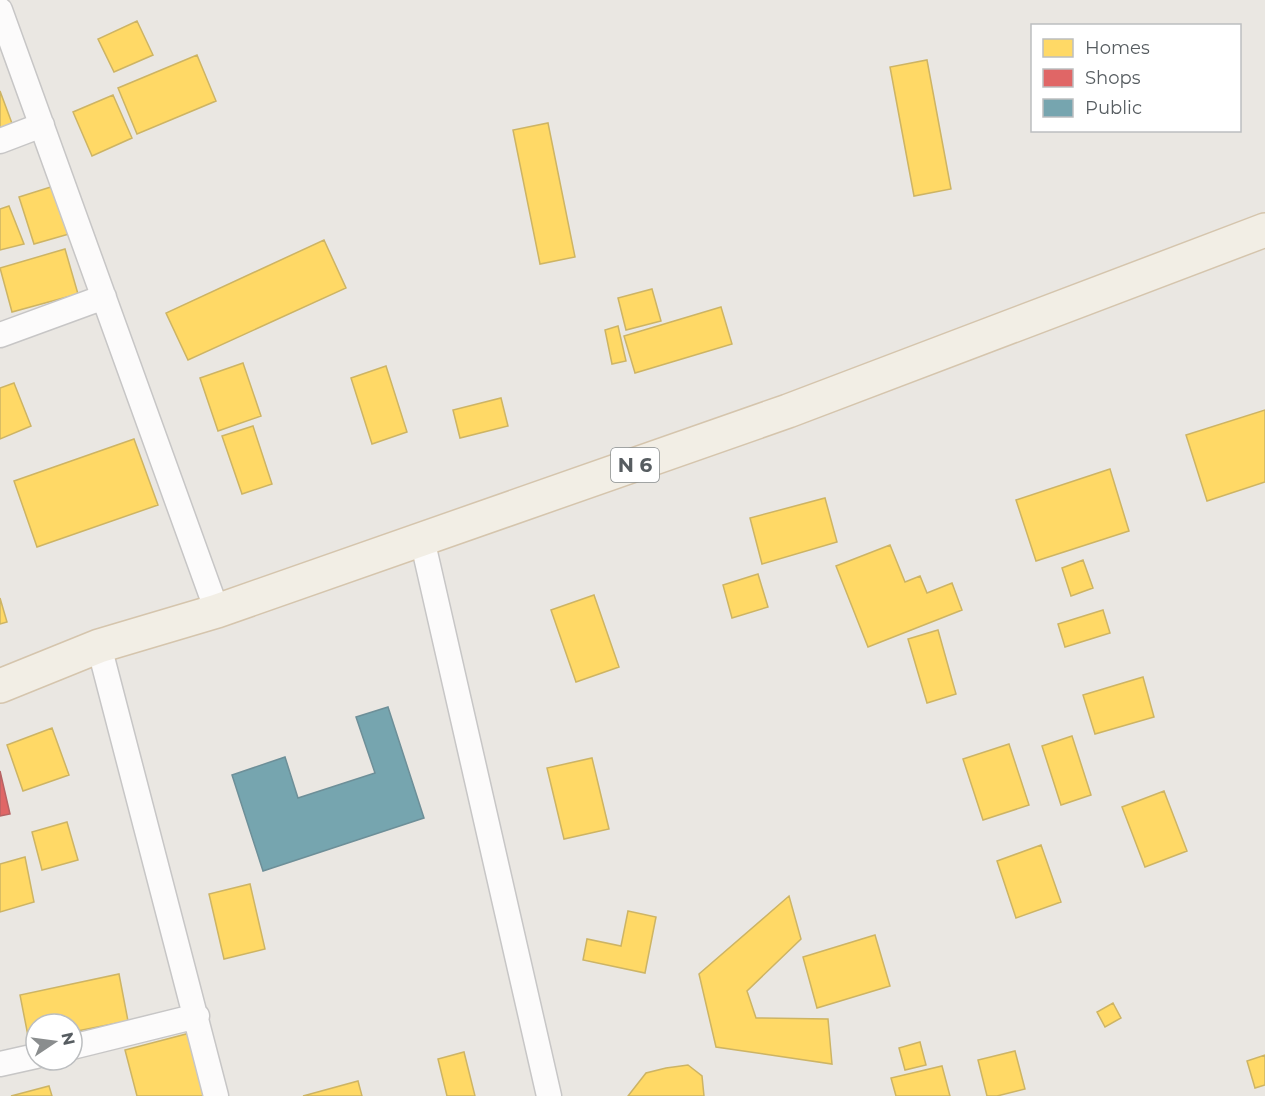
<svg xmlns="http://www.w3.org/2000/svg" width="1265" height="1096" font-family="Montserrat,sans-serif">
<rect width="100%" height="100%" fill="#eae7e2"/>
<path fill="#ffd966" stroke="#cdb464" stroke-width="1.5" d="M 137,21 L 153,55 L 114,72 L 98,39 Z
M 197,55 L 216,101 L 137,134 L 118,88 Z
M 927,60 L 951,189 L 914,196 L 890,67 Z
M 0,91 L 13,126 L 0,131 Z
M 113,95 L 132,138 L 92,156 L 73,112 Z
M 548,123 L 575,257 L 540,264 L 513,130 Z
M 54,186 L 69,234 L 34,244 L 19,197 Z
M 9,206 L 24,244 L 0,250 L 0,209 Z
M 324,240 L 346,288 L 188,360 L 166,313 Z
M 65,249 L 78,294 L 12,312 L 0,268 Z
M 652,289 L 661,321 L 626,330 L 618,298 Z
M 721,307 L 732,344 L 635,373 L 624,336 Z
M 618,326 L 626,361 L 612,364 L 605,330 Z
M 243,363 L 261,416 L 218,431 L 200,378 Z
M 386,366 L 407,432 L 372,444 L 351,378 Z
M 14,383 L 31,426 L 0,439 L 0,388 Z
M 501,398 L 508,426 L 460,438 L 453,410 Z
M 1265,410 L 1265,482 L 1207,501 L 1186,435 Z
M 253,426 L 272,484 L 242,494 L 222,436 Z
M 134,439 L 158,505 L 37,547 L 14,481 Z
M 1110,469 L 1129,531 L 1036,561 L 1016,500 Z
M 825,498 L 837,542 L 762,564 L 750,518 Z
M 890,545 L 905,582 L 920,576 L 927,593 L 952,583 L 962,610 L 868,647 L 836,566 Z
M 1083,560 L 1093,588 L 1071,596 L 1062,568 Z
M 758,574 L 768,607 L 732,618 L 723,585 Z
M 594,595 L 619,667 L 576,682 L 551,610 Z
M 0,598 L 7,622 L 0,624 Z
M 1103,610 L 1110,633 L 1065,647 L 1058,624 Z
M 938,630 L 956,694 L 927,703 L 908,639 Z
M 1143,677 L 1154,717 L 1095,734 L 1083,695 Z
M 52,728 L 69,775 L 23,791 L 7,745 Z
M 1072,736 L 1091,795 L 1061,805 L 1042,746 Z
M 1009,744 L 1029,805 L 983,820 L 963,759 Z
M 592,758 L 609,829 L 564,839 L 547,768 Z
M 1164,791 L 1187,851 L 1145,867 L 1122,807 Z
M 67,822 L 78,860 L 42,870 L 32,832 Z
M 1041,845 L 1061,902 L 1016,918 L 997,861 Z
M 25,857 L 34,902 L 0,912 L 0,864 Z
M 250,884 L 265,949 L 224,959 L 209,894 Z
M 789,896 L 801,939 L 747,991 L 756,1018 L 828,1019 L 832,1064 L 716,1047 L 699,974 Z
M 628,911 L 656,917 L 645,973 L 583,960 L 587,939 L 621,946 Z
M 875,935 L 890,986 L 817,1008 L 803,957 Z
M 119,974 L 128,1021 L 72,1032 L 72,1024 L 36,1024 L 36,1040 L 29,1041 L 20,995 Z
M 1113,1003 L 1121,1018 L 1105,1027 L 1097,1012 Z
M 190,1033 L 207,1096 L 137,1096 L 125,1050 Z
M 920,1042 L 926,1065 L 905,1070 L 899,1048 Z
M 1015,1051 L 1025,1089 L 997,1096 L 987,1096 L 978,1060 Z
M 464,1052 L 475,1096 L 447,1096 L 438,1059 Z
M 1265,1055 L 1265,1085 L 1255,1088 L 1247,1061 Z
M 688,1065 L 702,1076 L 704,1096 L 628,1096 L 646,1073 L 666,1068 Z
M 942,1066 L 950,1096 L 896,1096 L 891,1078 Z
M 358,1081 L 362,1096 L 303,1096 Z
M 49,1086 L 52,1096 L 11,1096 Z"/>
<path fill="#e06666" stroke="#b76364" stroke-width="1.5" d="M 0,771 L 10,814 L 0,816 Z"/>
<path fill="#76a5af" stroke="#6d8f98" stroke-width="1.5" d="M 388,707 L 424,818 L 263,871 L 232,775 L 285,757 L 298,798 L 375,773 L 356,717 Z"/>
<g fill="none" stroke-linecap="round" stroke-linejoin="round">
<defs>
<path id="street" d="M 0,10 L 217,611
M 0,141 L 42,125
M 0,335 L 104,297
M 422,539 L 549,1096
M 99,646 L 216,1096
M 72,1047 L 197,1016
M 0,1064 L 36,1056"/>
<path id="primary" d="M 0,686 L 99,646 L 217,611 L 788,411 L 1265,230"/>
</defs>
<use href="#street" stroke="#c7c6c6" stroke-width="27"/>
<use href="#primary" stroke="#d5c5ad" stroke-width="36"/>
<use href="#street" stroke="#fcfbfb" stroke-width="24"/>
<use href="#primary" stroke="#f2eee5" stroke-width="33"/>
</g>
<g text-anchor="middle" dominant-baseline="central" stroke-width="6" stroke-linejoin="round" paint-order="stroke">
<rect fill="#fff" stroke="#898e90" stroke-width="1.5" x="611" y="448" width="48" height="34" rx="4.5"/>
<g font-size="20" font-weight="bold" fill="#575d61">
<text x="635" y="465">N 6</text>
</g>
</g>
<rect x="1031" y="24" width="210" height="108" fill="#ffffff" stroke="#bcbec0" stroke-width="1.5"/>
<rect x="1043" y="39" width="30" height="18" fill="#ffd966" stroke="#bcbec0" stroke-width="1.5"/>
<text x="1085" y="54" font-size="18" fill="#575d61">Homes</text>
<rect x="1043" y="69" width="30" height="18" fill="#e06666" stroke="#bcbec0" stroke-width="1.5"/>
<text x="1085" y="84" font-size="18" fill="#575d61">Shops</text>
<rect x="1043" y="99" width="30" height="18" fill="#76a5af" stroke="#bcbec0" stroke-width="1.5"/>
<text x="1085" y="114" font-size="18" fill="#575d61">Public</text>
<g transform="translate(54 1042) rotate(77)"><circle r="28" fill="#ffffff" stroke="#bcbec0" stroke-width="1.5"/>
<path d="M0-4.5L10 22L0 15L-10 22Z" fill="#8a8d8e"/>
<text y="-9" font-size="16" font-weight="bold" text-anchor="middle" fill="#575d61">N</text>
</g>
</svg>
